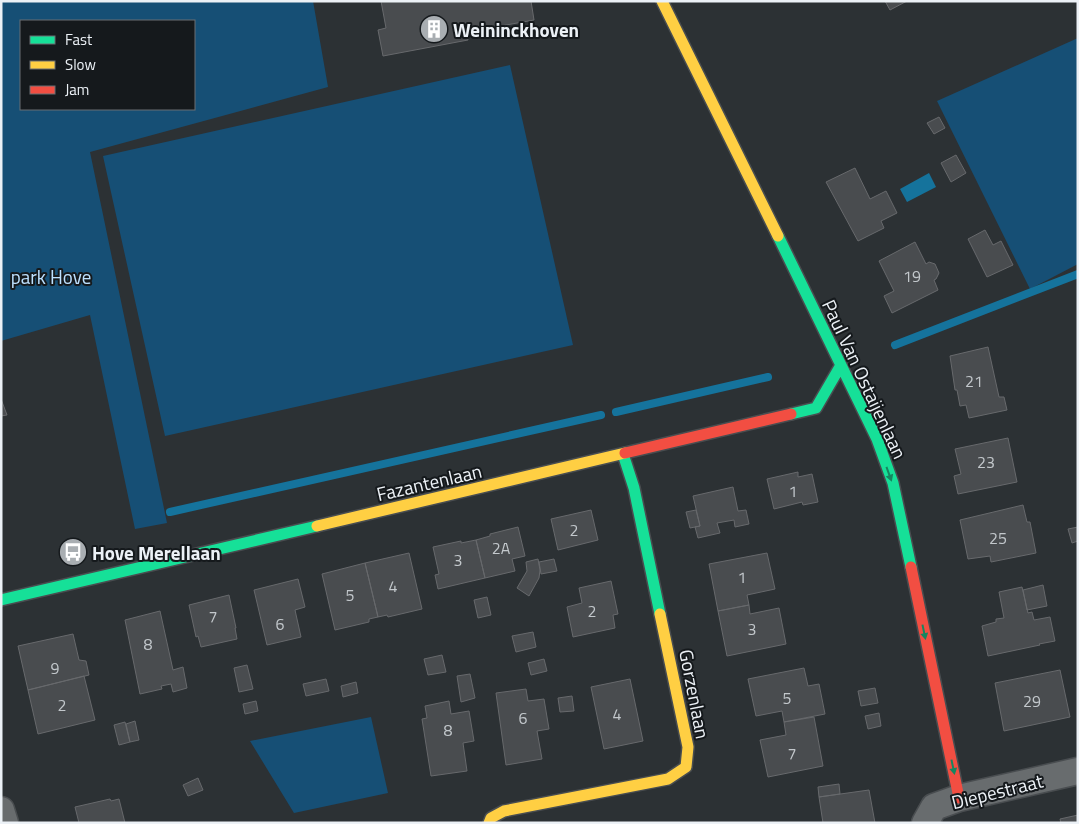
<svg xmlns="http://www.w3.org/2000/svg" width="1079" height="824" font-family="'Titillium Web',sans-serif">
<rect width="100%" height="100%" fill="#2c3134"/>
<path fill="#164f75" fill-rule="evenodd" d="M 1,1 L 313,1 L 328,87 L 90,152 L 167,523 L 135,529 L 90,315 L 1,341 ZM 21,21 L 194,21 L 194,109 L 21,109 Z
M 1078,38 L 1078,264 L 1030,289 L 937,101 Z
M 510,65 L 573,345 L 165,436 L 103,156 Z
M 371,717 L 388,793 L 294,813 L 250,741 Z"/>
<path fill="#15739c" d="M 929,173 L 936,187 L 907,202 L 900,189 Z"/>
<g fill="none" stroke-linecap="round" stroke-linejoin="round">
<path stroke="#15739c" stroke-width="8" d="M 895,345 L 1078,274
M 616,412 L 768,377
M 170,512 L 601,415"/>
</g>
<path fill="#494c4f" stroke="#67696c" d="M 381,1 L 531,1 L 534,20 L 467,32 L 468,40 L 383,56 L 378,30 L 386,28 Z
M 885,1 L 907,1 L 890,10 Z
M 939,117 L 945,128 L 934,134 L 927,123 Z
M 956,155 L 966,173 L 951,182 L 941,163 Z
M 855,168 L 870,199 L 886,191 L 897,213 L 881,221 L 884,228 L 858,241 L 826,182 Z
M 985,230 L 993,245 L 1001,241 L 1013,265 L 987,277 L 968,239 Z
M 915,242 L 926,264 L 929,262 L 935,264 L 939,273 L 936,279 L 934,280 L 938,290 L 892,313 L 884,296 L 894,291 L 879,261 Z
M 988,347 L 999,397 L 1004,397 L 1007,410 L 969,418 L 966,405 L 960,406 L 957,390 L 955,390 L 950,356 Z
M 1,399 L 7,415 L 1,416 Z
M 1008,438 L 1017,482 L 958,494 L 954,476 L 961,474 L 955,449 Z
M 798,472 L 798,477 L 812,474 L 818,502 L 803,505 L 802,502 L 774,509 L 767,479 Z
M 733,487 L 738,511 L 746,510 L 749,524 L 735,527 L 734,520 L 717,523 L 720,533 L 698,538 L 695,527 L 700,526 L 693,496 Z
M 1023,505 L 1027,522 L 1030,522 L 1036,553 L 991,562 L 990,556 L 968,559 L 960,520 Z
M 591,510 L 598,540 L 558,550 L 551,519 Z
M 696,510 L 700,526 L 690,528 L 686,512 Z
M 518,527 L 525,556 L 512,559 L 515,571 L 485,578 L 476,540 L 490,536 L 490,534 Z
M 1078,527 L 1078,541 L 1072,543 L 1068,529 Z
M 476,540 L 485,578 L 438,589 L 435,575 L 439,574 L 433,547 L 461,541 L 461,543 Z
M 409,553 L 422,609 L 388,617 L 387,615 L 378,617 L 365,563 Z
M 767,553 L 775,589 L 747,595 L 749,605 L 718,611 L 709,564 Z
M 538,559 L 540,570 L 539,578 L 529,596 L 517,588 L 527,571 L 526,562 Z
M 554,559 L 557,571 L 541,574 L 539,562 Z
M 365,563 L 378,617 L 369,619 L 369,622 L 335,630 L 322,574 Z
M 298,579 L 305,607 L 295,610 L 301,637 L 267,645 L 254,590 Z
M 611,581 L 618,614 L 613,615 L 615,628 L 573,637 L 567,607 L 582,603 L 579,588 Z
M 1043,585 L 1047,606 L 1027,610 L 1023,590 Z
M 1022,587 L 1028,613 L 1032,612 L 1034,620 L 1050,617 L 1055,641 L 1039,644 L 1040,645 L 988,656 L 982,626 L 996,622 L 996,619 L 1004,618 L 999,592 Z
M 229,595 L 236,628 L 235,628 L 237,639 L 201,647 L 198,636 L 196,637 L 189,605 Z
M 487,597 L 491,615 L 478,618 L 474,600 Z
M 749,605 L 750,614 L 779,608 L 786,644 L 727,656 L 718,611 Z
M 160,611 L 173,670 L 183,667 L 187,688 L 173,692 L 171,684 L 161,686 L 162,689 L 140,694 L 125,620 Z
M 533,632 L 536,647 L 516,652 L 512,636 Z
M 73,634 L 79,660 L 86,661 L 89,675 L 28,690 L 18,646 Z
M 442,655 L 446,672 L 428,675 L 424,659 Z
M 544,659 L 547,671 L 531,675 L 528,663 Z
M 247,665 L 253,689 L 239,692 L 234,668 Z
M 804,668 L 808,686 L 819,684 L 825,714 L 784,722 L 782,711 L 756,716 L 748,679 Z
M 1060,670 L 1070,717 L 1004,731 L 995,683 Z
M 470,674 L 475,698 L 461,702 L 457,676 Z
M 84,676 L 95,720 L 38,734 L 28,690 Z
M 326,679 L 329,691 L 306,696 L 303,684 Z
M 630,679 L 643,741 L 604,749 L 591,687 Z
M 356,682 L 358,693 L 343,697 L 341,686 Z
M 875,688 L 878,703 L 861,706 L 858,691 Z
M 526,689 L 528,701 L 544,699 L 549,729 L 537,731 L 542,759 L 506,765 L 496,693 Z
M 572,696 L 574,711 L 560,712 L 558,698 Z
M 256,701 L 258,711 L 245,714 L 243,704 Z
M 449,701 L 451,714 L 469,711 L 474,741 L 463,743 L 467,771 L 431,776 L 422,719 L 427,718 L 425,706 Z
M 879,713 L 881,726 L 868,729 L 865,716 Z
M 814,717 L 823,766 L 768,777 L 760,740 L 786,735 L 784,722 Z
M 135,721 L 139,740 L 130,742 L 126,724 Z
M 125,722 L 130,742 L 119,745 L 114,725 Z
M 198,778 L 203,790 L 188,796 L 183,785 Z
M 839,784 L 840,794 L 819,797 L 818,787 Z
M 869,790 L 875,823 L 823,823 L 819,797 Z
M 110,799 L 111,801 L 119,799 L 125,823 L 79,823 L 75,807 Z
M 1078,815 L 1078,823 L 1061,823 L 1060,819 Z"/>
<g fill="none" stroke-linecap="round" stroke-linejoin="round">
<defs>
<path id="street" d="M 1,810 L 5,823
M 925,823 L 934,807 L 959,798 L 1078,771"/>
<path id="fast" d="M 778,236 L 877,439 L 893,483 L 911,567
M 791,414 L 816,408 L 841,365
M 623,454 L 634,488 L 660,614
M 1,600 L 317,526"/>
<path id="slow" d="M 662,1 L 778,236
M 317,526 L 625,453
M 489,823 L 491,818 L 504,811 L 668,779 L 686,767 L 688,747 L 660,614"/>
<path id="jam" d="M 625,453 L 791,414
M 911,567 L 959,798"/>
</defs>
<use href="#street" stroke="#494d50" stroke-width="29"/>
<use href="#fast" stroke="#494d50" stroke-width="14"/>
<use href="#slow" stroke="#494d50" stroke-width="14"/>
<use href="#jam" stroke="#494d50" stroke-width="14"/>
<use href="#street" stroke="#686c6e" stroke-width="26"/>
<use href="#fast" stroke="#16e098" stroke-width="11"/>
<use href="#slow" stroke="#ffcf43" stroke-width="11"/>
<use href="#jam" stroke="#f24e42" stroke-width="11"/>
</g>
<defs><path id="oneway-solid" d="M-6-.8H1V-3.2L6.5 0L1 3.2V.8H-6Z" transform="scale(1.25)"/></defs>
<g fill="#168660">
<use href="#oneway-solid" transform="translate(889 474) rotate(70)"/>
<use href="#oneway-solid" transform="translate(924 632) rotate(78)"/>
<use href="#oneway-solid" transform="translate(953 767) rotate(78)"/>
</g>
<defs>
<symbol id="building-disc" viewBox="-11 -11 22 22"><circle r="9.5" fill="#a9aeb2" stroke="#15191c"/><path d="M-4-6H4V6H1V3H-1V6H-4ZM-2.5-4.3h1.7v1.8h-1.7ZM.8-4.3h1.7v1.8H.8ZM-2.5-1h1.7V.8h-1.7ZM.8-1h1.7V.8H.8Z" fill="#fff"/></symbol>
<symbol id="bus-disc" viewBox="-11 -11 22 22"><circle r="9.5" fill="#a9aeb2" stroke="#15191c"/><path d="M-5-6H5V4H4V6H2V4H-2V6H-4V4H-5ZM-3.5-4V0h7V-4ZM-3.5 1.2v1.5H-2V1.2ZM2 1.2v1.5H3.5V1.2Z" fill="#fff"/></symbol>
</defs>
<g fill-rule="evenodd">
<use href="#building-disc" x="418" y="13" width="32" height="32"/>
<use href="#bus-disc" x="57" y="536" width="32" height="32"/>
</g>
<g text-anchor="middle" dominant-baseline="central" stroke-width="4" stroke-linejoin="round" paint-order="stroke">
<g font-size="16" fill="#c3c8cc">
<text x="912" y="276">19</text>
<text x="974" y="381">21</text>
<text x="986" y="462">23</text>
<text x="793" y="491">1</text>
<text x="574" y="530">2</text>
<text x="998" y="538">25</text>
<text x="501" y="548">2A</text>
<text x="458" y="560">3</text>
<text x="742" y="577">1</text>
<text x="393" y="586">4</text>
<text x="350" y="595">5</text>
<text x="592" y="611">2</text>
<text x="213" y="616">7</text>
<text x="280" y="624">6</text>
<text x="752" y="629">3</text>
<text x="148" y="644">8</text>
<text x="55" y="668">9</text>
<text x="787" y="698">5</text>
<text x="1032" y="701">29</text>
<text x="62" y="705">2</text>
<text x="617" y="714">4</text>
<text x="523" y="718">6</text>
<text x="448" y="730">8</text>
<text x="792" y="753">7</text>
</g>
<g font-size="19" font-weight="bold" fill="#ecf1f6" stroke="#15191c" text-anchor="start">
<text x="453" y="29">Weininckhoven</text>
<text x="92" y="552">Hove Merellaan</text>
</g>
<g font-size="19" fill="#bde1ff" stroke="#15191c">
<text x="51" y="276">park Hove</text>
</g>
<g font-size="19" fill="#ecf1f6" stroke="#15191c">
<text transform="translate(865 379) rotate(65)">Paul Van Ostaijenlaan</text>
<text transform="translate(429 482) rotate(-13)">Fazantenlaan</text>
<text transform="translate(695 694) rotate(79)">Gorzenlaan</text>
<text transform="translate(997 791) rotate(-14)">Diepestraat</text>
</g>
</g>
<rect width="1079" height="824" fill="none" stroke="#ecf1f6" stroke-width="5"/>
<rect x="20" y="20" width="175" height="90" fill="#15191c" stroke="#6b6f73"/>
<rect x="30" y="36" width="25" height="8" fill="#16e098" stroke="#6b6f73"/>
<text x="65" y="45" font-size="15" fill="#ecf1f6">Fast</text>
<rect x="30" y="61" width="25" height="8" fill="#ffcf43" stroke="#6b6f73"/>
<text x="65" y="70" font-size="15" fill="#ecf1f6">Slow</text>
<rect x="30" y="86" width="25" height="8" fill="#f24e42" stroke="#6b6f73"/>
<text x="65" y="95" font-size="15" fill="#ecf1f6">Jam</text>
</svg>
